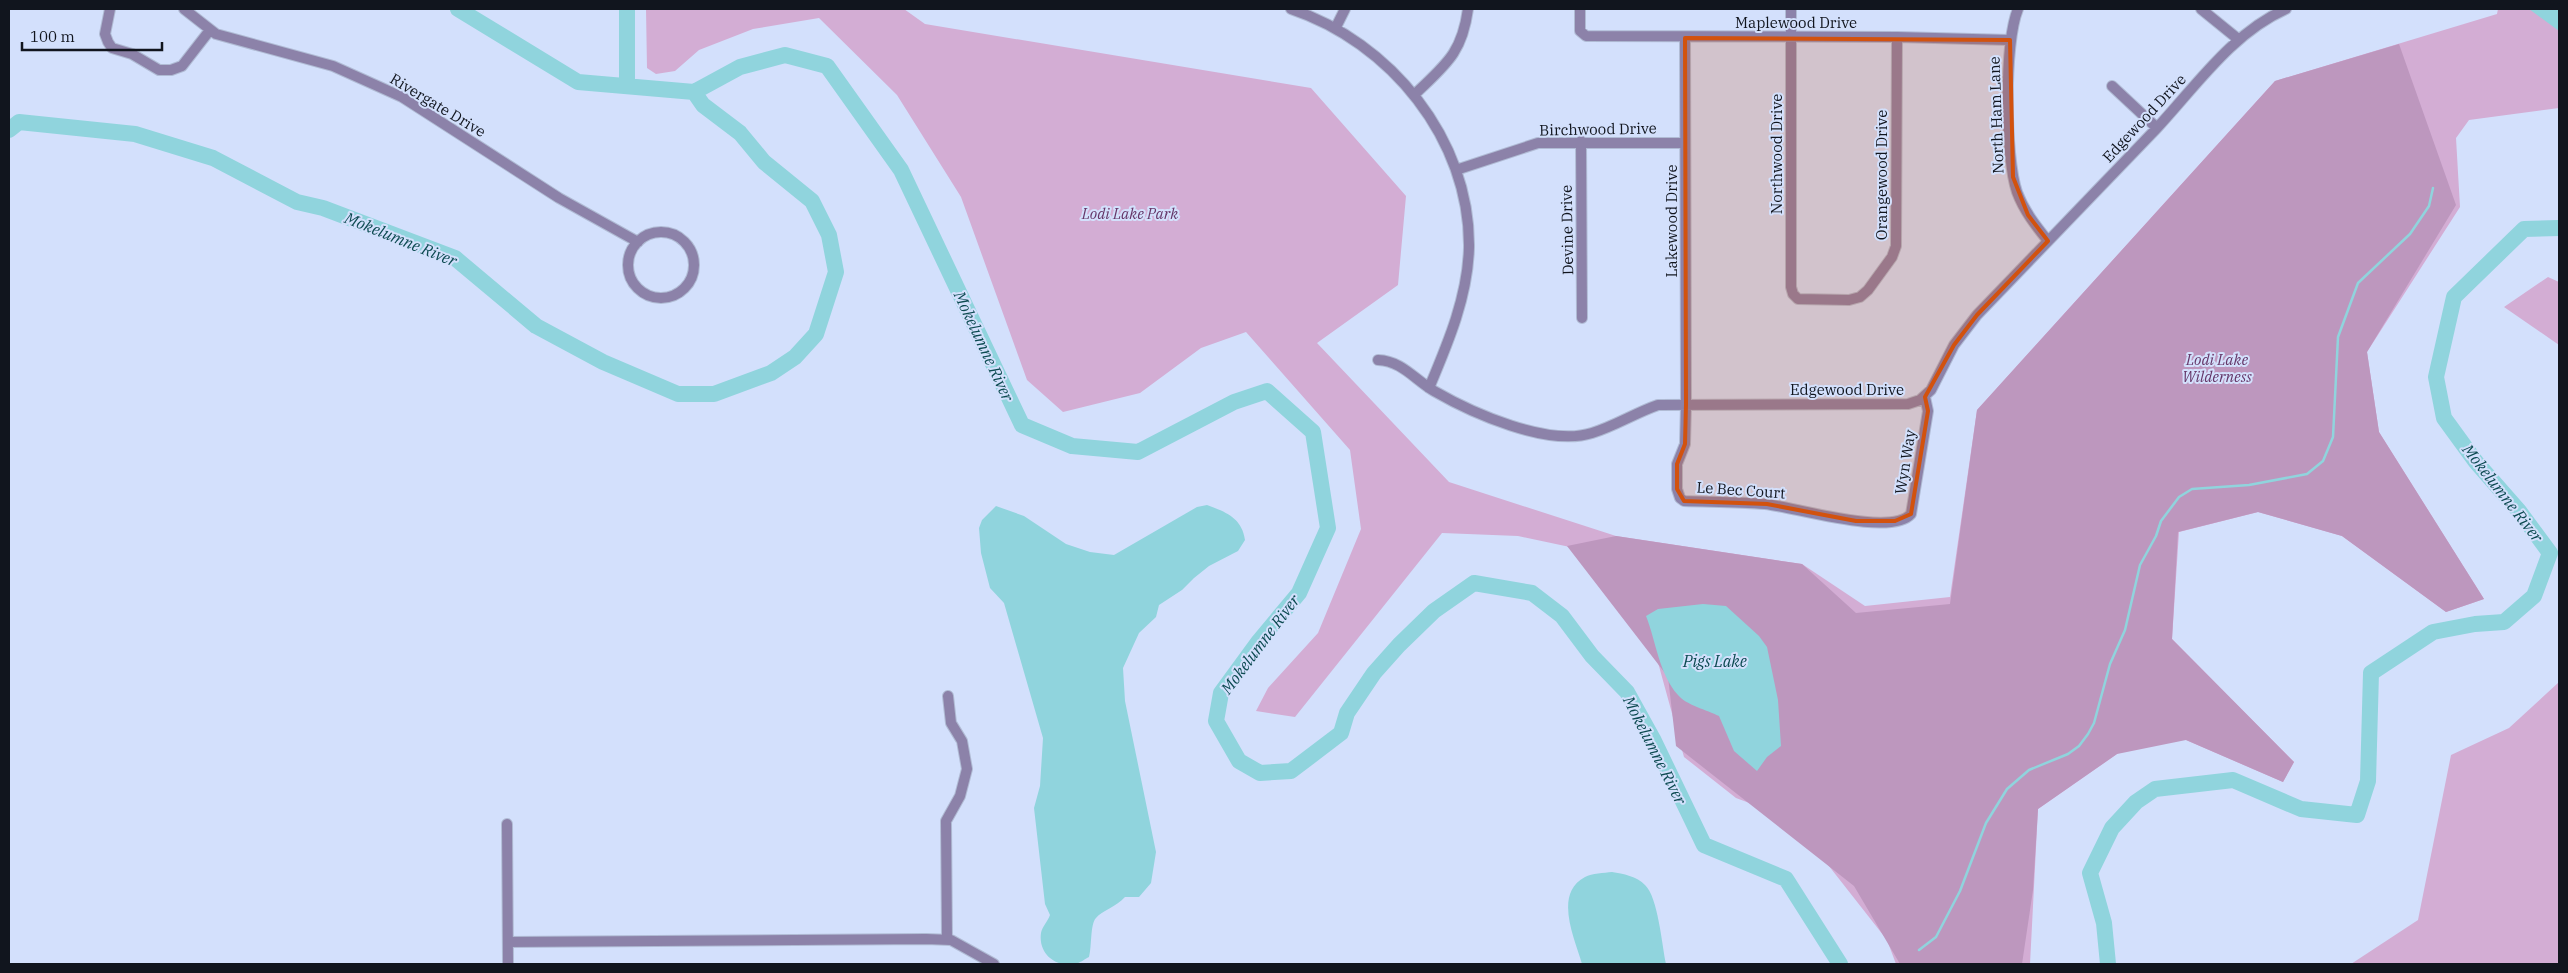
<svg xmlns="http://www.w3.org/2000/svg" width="2568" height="973" font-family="'IBM Plex Serif',serif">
<rect width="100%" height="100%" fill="#d3e0fc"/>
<path fill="#d3add4" d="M 646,9 L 904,9 L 925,24 L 1311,88 L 1406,196 L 1398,285 L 1317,343 L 1449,482 L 1616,536 L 1802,564 L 1865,606 L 1950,597 L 1977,410 L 2275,81 L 2497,14 L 2498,9 L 2559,9 L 2559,108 L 2469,120 L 2456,138 L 2460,207 L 2367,352 L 2379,432 L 2484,599 L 2446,612 L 2342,536 L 2258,512 L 2179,532 L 2172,639 L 2294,762 L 2283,782 L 2186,740 L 2140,738 L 2038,809 L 2030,964 L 1896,964 L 1887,940 L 1792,819 L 1736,798 L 1684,757 L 1643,608 L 1584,550 L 1518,536 L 1442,533 L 1295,717 L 1256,711 L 1268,688 L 1318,633 L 1361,529 L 1350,450 L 1246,332 L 1201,348 L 1140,393 L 1063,412 L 1027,380 L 961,197 L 897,95 L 819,18 L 753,29 L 699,50 L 675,71 L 656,74 L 647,68 Z
M 2548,277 L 2559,282 L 2559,345 L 2504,307 Z
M 2559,682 L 2559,964 L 2351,964 L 2418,920 L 2451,755 L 2509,728 Z"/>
<path fill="#bd97be" d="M 2399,44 L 2456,205 L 2367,352 L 2379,432 L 2484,599 L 2446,612 L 2342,536 L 2258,512 L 2178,532 L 2172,639 L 2294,762 L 2283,782 L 2186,740 L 2117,754 L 2038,809 L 2033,890 L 2022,964 L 1900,964 L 1854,886 L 1676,746 L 1668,677 L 1567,546 L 1616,536 L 1802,564 L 1856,613 L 1950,604 L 1977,410 L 2275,81 Z"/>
<path fill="#90d4dd" d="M 2529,9 L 2559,9 L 2559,31 Z
M 1207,505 C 1226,512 1242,518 1245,540 L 1238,551 L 1209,566 L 1194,578 L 1182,590 L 1159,605 L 1156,617 L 1139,633 L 1123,668 L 1125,701 L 1156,852 L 1151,883 L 1139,897 L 1125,897 C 1116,907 1101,911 1096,918 C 1090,924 1092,947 1089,957 C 1085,959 1080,963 1075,964 C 1055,968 1038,953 1041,933 C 1042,927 1048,921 1050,915 L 1045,904 L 1034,808 L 1040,786 L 1043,738 L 1004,603 L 990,588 L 981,553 L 979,528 L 982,520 L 996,506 L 1024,516 L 1066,544 L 1090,552 L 1114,555 L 1197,507 Z
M 1703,604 L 1726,606 L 1759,636 L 1767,647 L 1778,700 L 1781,746 L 1767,757 L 1757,771 L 1734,751 L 1719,716 C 1707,710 1686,705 1678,695 C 1659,674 1656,641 1646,616 L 1658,609 Z
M 1612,872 C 1623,874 1637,876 1645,885 C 1658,897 1662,945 1666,964 L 1582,964 C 1575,939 1553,894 1585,877 C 1592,873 1604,873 1612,872 Z"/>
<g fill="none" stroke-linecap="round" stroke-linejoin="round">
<path stroke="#90d4dd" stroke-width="2.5" d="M 1919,950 L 1936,937 L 1960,891 L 1986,823 L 2007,789 L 2029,770 L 2068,754 L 2079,746 L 2088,734 L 2094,723 L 2110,664 L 2125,630 L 2140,565 L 2156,536 L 2161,521 L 2179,497 L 2192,489 L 2249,485 L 2307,474 L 2323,461 L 2333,437 L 2338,337 L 2358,283 L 2410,234 L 2429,206 L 2433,188"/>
<path stroke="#90d4dd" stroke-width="16" d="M 458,9 L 578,82 L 694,92
M 627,9 L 627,86
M 9,130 L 19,122 L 135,134 L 213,158 L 297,202 L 323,208 L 455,258 L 536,326 L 603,362 L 678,394 L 714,394 L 771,373 L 795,357 L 816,334 L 836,272 L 829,235 L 812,201 L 764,162 L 740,133 L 703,105 L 694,92 L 740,67 L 785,55 L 827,66 L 901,170 L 1022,425 L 1072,446 L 1138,452 L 1234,402 L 1267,391 L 1313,432 L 1328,528 L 1299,593 L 1259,641 L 1221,693 L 1216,721 L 1239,761 L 1260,773 L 1291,771 L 1341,733 L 1347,713 L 1374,673 L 1399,645 L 1434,611 L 1474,583 L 1532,593 L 1562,616 L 1592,656 L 1627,692 L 1653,739 L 1704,845 L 1786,879 L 1840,964
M 2108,964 L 2104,923 L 2090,873 L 2112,828 L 2136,802 L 2155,789 L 2233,780 L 2301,809 L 2357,815 L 2368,781 L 2371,673 L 2433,632 L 2475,624 L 2504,622 L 2534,596 L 2550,553 L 2519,511 L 2476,462 L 2444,418 L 2436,377 L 2454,297 L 2524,229 L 2559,228"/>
<defs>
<path id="street" d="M 110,9 L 105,34 L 108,42 L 112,48 L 132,54 L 159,70 L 171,70 L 182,66 L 210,30
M 184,9 L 216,34 L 333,66 L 402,97 L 559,198 L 638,242
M 1291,9 C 1390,42 1470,139 1469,247 C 1468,296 1448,343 1429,388
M 1580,9 L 1580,31 L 1586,36 L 1897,37 L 2010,40
M 1791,9 L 1791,287 L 1793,294 L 1798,299 L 1849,300 L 1860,297 L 1868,290 L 1892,257 L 1896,246 L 1897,37
M 2018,9 C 2004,43 2005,157 2017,192 C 2024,211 2036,226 2048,241
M 2201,9 L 2238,39
M 1336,27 L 1345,9
M 1685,38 L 1686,404 L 1685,444 L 1677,464 L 1677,489 L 1680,498 L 1684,501 C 1711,502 1738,502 1765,504 C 1794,507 1891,537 1911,514 L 1928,411 L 1925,397
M 2112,86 L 2157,128
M 1414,95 C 1445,65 1462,54 1468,9
M 1581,141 L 1582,318
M 1456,170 L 1538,143 L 1685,143
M628 265a33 33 0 1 1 66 0a33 33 0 1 1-66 0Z
M 1378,360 C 1402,361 1414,379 1434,391 C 1472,413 1548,447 1592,433 C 1615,426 1635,413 1658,405 L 1908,404 L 1920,400 L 1931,390 L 1954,345 L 1977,315 C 2037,253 2097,191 2156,129 C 2196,86 2232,33 2286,9
M 507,824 L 508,964
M 947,940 L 946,821 L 960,796 L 967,769 L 962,741 L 951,723 L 948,696
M 508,942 L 926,939 L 951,940 L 994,964"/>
</defs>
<use href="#street" stroke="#b0bbd4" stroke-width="12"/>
<use href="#street" stroke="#8c82a9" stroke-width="10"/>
</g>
<path fill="#d2520e" fill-opacity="0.2" stroke="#d2520e" stroke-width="4" stroke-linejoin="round" d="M 1685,38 L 2010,40 L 2013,177 L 2028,215 L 2048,241 L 1977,315 L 1954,345 L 1925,397 L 1928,411 L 1911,514 L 1895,521 L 1856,521 L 1767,504 L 1684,501 L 1677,489 L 1677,464 L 1685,444 L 1686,404 Z"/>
<g text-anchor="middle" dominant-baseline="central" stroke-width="4" stroke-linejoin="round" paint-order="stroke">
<g font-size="15" fill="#11151e" stroke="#d3e0fc">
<text x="1796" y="22">Maplewood Drive</text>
<text transform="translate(438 105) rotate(31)">Rivergate Drive</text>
<text transform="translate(1996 115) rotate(-92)">North Ham Lane</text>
<text transform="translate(2144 118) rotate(-47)">Edgewood Drive</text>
<text transform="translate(1598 129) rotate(-1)">Birchwood Drive</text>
<text transform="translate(1776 154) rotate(-90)">Northwood Drive</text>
<text transform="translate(1881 175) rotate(-90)">Orangewood Drive</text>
<text transform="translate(1671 221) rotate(-90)">Lakewood Drive</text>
<text transform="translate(1567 230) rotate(-91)">Devine Drive</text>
<text x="1847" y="389">Edgewood Drive</text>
<text transform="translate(1905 462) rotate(-81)">Wyn Way</text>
<text transform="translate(1741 490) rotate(4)">Le Bec Court</text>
</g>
<g font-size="15" font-style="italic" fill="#653668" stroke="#d3e0fc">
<text x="1130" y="213">Lodi Lake Park</text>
<text x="2217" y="359">Lodi Lake<tspan x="2217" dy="17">Wilderness</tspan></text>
</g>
<g font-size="16" font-style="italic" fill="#0c4a51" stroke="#d3e0fc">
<text transform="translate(401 239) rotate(22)">Mokelumne River</text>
<text transform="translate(984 346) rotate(65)">Mokelumne River</text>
<text transform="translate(2503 493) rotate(52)">Mokelumne River</text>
<text transform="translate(1260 644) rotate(-53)">Mokelumne River</text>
<text x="1715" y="661">Pigs Lake</text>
<text transform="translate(1655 750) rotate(63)">Mokelumne River</text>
</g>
</g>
<rect width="2568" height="973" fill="none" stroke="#11151e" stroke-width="20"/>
<path d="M22 42v8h140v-8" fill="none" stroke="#11151e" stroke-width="2.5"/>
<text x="30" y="42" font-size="15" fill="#11151e" stroke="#d3e0fc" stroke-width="4" paint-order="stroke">100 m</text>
</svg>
